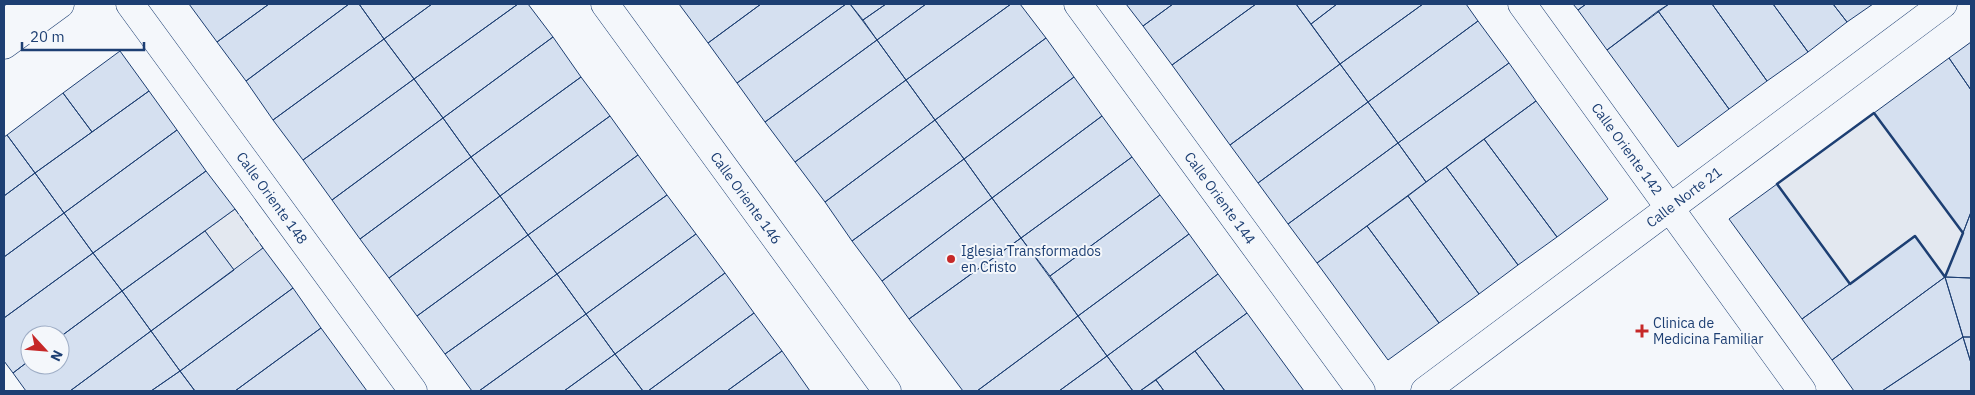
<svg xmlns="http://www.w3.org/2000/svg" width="1975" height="395" font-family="'IBM Plex Sans',sans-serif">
<rect width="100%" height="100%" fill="#f4f7fb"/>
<path fill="#e3e8f0" stroke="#687fa3" d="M 1874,113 L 1963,233 L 1945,277 L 1914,236 L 1850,284 L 1777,184 Z
M 235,209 L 263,248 L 234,270 L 205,231 Z"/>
<path fill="#d5e0f0" stroke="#1d3f73" d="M 189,4 L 269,4 L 217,42 Z
M 269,4 L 349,4 L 246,81 L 217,42 Z
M 349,4 L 359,4 L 384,39 L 273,120 L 246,81 Z
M 359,4 L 432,4 L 384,39 Z
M 432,4 L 518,4 L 414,79 L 384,39 Z
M 518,4 L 528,4 L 553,37 L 443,118 L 414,79 Z
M 679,4 L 761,4 L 708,43 Z
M 761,4 L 846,4 L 737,83 L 708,43 Z
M 846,4 L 850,4 L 877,40 L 765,122 L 737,83 Z
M 850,4 L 886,4 L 863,20 Z
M 886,4 L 926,4 L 877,40 L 863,20 Z
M 926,4 L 1011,4 L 906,80 L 877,40 Z
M 1011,4 L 1020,4 L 1046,38 L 935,120 L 906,80 Z
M 1126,4 L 1173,4 L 1143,26 Z
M 1173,4 L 1256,4 L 1172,65 L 1143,26 Z
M 1256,4 L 1296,4 L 1340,64 L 1230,145 L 1172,65 Z
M 1296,4 L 1337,4 L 1311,24 Z
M 1337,4 L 1423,4 L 1340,64 L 1311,24 Z
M 1423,4 L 1466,4 L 1478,21 L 1368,102 L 1340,64 Z
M 1573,4 L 1586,4 L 1578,10 Z
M 1586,4 L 1669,4 L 1607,50 L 1578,10 Z
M 1669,4 L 1712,4 L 1767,81 L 1729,109 L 1658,11 Z
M 1712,4 L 1773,4 L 1808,52 L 1767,81 Z
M 1773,4 L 1833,4 L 1847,22 L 1808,52 Z
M 1833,4 L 1873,4 L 1847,22 Z
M 1658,11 L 1729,109 L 1678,147 L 1607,50 Z
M 1478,21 L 1509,63 L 1398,143 L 1368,102 Z
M 553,37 L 581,77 L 471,157 L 443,118 Z
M 1046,38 L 1074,77 L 964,159 L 935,120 Z
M 384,39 L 414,79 L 303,160 L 273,120 Z
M 877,40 L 906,80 L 795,162 L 765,122 Z
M 1971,42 L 1971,90 L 1949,58 Z
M 120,51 L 149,91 L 92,132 L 63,93 Z
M 1949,58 L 1971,90 L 1971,212 L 1963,233 L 1874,113 Z
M 1509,63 L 1536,101 L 1426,182 L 1398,143 Z
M 1340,64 L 1368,102 L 1258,183 L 1230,145 Z
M 581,77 L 610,116 L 500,196 L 471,157 Z
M 1074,77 L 1102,116 L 992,198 L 964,159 Z
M 414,79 L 443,118 L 332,200 L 303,160 Z
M 906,80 L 935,120 L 825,202 L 795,162 Z
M 149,91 L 177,130 L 64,213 L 35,173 Z
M 63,93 L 92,132 L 35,173 L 7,135 Z
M 1536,101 L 1608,199 L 1557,237 L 1484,139 Z
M 1368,102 L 1398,143 L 1288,224 L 1258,183 Z
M 610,116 L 638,155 L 528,235 L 500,196 Z
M 1102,116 L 1132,157 L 1021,238 L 992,198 Z
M 443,118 L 471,157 L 360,239 L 332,200 Z
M 935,120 L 964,159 L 852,241 L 825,202 Z
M 177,130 L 206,171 L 93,253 L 64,213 Z
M 7,135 L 35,173 L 4,196 L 4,137 Z
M 1484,139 L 1557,237 L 1518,265 L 1446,167 Z
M 1398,143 L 1426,182 L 1317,263 L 1288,224 Z
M 638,155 L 667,195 L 557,274 L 528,235 Z
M 471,157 L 500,196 L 389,278 L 360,239 Z
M 1132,157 L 1160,195 L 1050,276 L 1021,238 Z
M 964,159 L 992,198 L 882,281 L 852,241 Z
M 1446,167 L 1518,265 L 1479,294 L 1408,196 Z
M 206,171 L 235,209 L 122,291 L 93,253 Z
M 35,173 L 64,213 L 4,257 L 4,196 Z
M 1777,184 L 1850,284 L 1802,319 L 1729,219 Z
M 667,195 L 696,234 L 586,314 L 557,274 Z
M 1160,195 L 1189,234 L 1078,316 L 1050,276 Z
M 500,196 L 528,235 L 417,316 L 389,278 Z
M 1408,196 L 1479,294 L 1439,323 L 1367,226 Z
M 992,198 L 1021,238 L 909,319 L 882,281 Z
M 1971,212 L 1971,278 L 1945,277 L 1963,233 Z
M 64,213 L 93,253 L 4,318 L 4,257 Z
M 1367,226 L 1439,323 L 1388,360 L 1317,263 Z
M 205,231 L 234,270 L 151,331 L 122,291 Z
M 696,234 L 725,273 L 615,354 L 586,314 Z
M 1189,234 L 1218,274 L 1107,356 L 1078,316 Z
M 528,235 L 557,274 L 445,354 L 417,316 Z
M 1915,236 L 1945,277 L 1832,360 L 1802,319 Z
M 1021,238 L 1078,316 L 977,391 L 963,391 L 909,319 Z
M 263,248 L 293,288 L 180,371 L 151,331 Z
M 93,253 L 122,291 L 60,337 L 60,335 L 30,335 L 30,360 L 13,373 L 4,361 L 4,318 Z
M 725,273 L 754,313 L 648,391 L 643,391 L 615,354 Z
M 557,274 L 586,314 L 479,391 L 472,391 L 445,354 Z
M 1218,274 L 1247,313 L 1140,391 L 1133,391 L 1107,356 Z
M 1945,277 L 1971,278 L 1971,337 L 1963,337 Z
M 1945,277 L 1963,337 L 1882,391 L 1854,391 L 1832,360 Z
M 293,288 L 321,328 L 235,391 L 195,391 L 180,371 Z
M 122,291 L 151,331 L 70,391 L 26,391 L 13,373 L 30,360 L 30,365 L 60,365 L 60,337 Z
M 754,313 L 782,351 L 727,391 L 648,391 Z
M 1247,313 L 1304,391 L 1225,391 L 1195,351 Z
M 586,314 L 615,354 L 564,391 L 479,391 Z
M 1078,316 L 1107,356 L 1059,391 L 977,391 Z
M 321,328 L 367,391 L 235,391 Z
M 151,331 L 180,371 L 151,391 L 70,391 Z
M 1963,337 L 1971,363 L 1971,391 L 1882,391 Z
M 1963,337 L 1971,337 L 1971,363 Z
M 782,351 L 810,391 L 727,391 Z
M 1195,351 L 1225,391 L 1164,391 L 1156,380 Z
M 615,354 L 643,391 L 564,391 Z
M 1107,356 L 1133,391 L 1059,391 Z
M 180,371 L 195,391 L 151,391 Z
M 1156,380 L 1164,391 L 1140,391 Z"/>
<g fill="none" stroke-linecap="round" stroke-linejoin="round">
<defs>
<path id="minor" d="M 130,4 L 413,391
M 605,4 L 887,391
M 1078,4 L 1361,391
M 1522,4 L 1802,391
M 4,24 L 31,4
M 1425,391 L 1943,4"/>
<path id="major" d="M 4,45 L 60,4"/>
</defs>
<use href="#minor" stroke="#1d3f73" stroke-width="29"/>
<use href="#major" stroke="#1d3f73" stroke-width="29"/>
<use href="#minor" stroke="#f4f7fb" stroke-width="28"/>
<use href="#major" stroke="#f4f7fb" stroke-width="28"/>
<path stroke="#1d3f73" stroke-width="1" stroke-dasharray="6 2.5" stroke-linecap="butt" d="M 235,209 L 263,248"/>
<path stroke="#1d3f73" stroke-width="2.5" d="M 1874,113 L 1963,233 L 1945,277 L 1915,236 L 1850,284 L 1777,184 Z"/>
</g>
<g fill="#c62828" stroke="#f4f7fb" stroke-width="2">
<circle cx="951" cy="259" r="5"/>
<path d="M1639.5 323.5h5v5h5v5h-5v5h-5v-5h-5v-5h5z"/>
</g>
<g text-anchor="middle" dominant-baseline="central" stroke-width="4" stroke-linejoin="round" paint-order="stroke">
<g font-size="14" fill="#1d3f73" stroke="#f4f7fb">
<text transform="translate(1627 149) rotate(54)">Calle Oriente 142</text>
<text transform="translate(1684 197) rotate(-37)">Calle Norte 21</text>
<text transform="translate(272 198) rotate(54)">Calle Oriente 148</text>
<text transform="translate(746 198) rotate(54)">Calle Oriente 146</text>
<text transform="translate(1220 198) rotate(54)">Calle Oriente 144</text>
</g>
<g font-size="14" fill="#1d3f73" stroke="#f4f7fb" text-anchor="start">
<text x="961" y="251">Iglesia Transformados<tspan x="961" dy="16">en Cristo</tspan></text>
<text x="1653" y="323">Clinica de<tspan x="1653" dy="16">Medicina Familiar</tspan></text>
</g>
</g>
<rect width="1975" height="395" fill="none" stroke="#1d3f73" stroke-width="10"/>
<g transform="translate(45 350) rotate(116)"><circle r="24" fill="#f4f7fb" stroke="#9eadc5"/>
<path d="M0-4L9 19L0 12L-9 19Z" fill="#c62828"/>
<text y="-8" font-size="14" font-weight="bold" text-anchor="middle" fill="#1d3f73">N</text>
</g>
<path d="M22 42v8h122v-8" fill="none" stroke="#1d3f73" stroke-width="2.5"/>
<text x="30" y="42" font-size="15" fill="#1d3f73" stroke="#f4f7fb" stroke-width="4" paint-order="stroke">20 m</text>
</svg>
